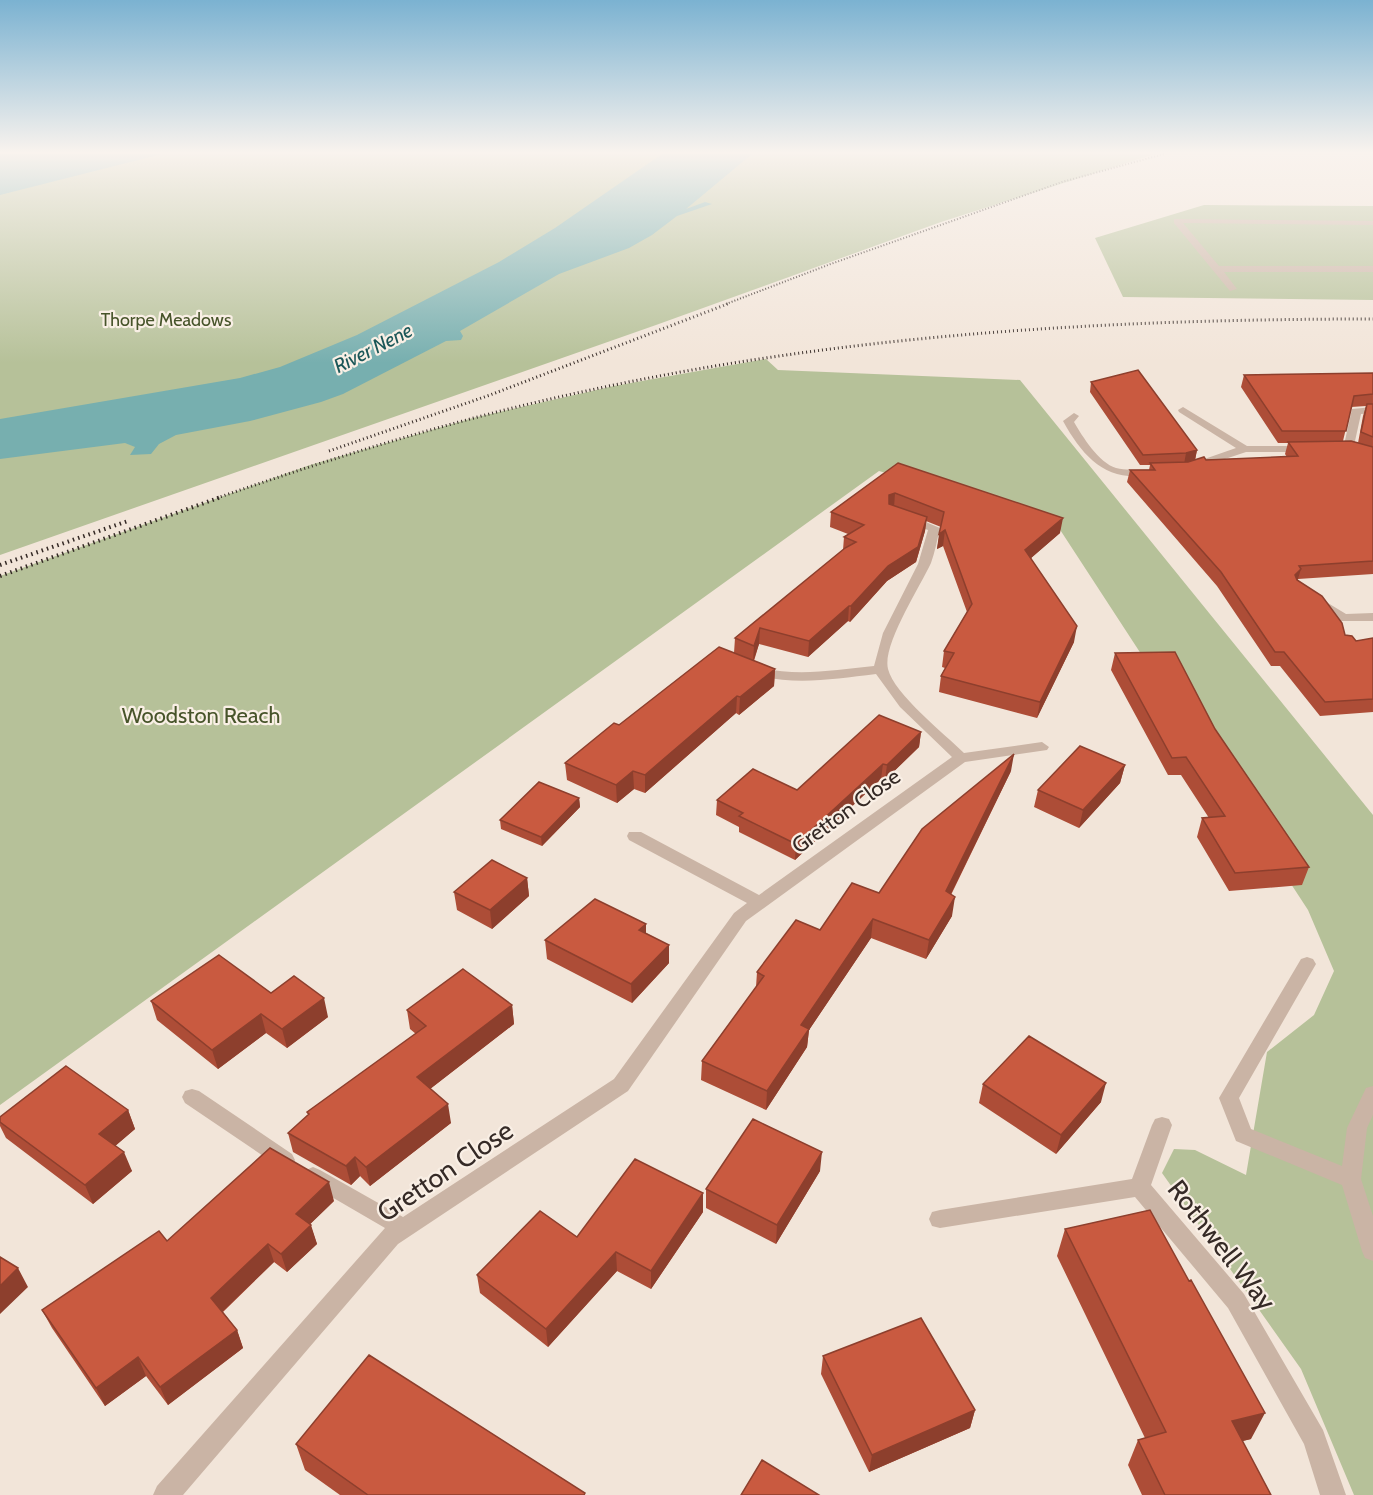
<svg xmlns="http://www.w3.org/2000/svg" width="1373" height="1495" font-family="Cabin,sans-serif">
<rect width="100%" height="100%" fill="#f2e5d9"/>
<path fill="#b6c199" d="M 0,154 L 1155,154 L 941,222 L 656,325 L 0,555 Z
M 1204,205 L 1373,206 L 1373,300 L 1123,297 L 1095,238 Z
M 766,359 L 778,370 L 1020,380 L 1373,815 L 1373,1495 L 1354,1495 L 1301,1369 L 1162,1173 L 1174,1149 L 1195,1150 L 1246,1175 L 1267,1052 L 1314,1015 L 1334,971 L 1308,910 L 1055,522 L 879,471 L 0,1105 L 0,576 L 310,465 L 473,418 L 614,386 Z"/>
<path fill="#77afaf" d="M 0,154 L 162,154 L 0,195 Z
M 662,154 L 752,154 L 686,209 L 705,202 L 712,204 L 677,216 L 652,235 L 629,248 L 559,274 L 460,331 L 463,336 L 461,340 L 446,341 L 343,394 L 321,402 L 250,421 L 176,435 L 159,444 L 151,454 L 130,455 L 135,447 L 125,443 L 0,459 L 0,419 L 240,378 L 280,367 L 357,335 L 499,262 L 555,228 Z"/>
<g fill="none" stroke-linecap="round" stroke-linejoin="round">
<path fill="#cab4a5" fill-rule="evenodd" d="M 1174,219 L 1373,221 L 1373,225 L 1183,223 L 1219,266 L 1373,266 L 1373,272 L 1224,272 L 1237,289 L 1230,291 L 1174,223 Z
M 1183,407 L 1247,446 L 1305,446 L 1310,449 L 1305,452 L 1246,452 L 1201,467 L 1193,467 L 1193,463 L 1236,448 L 1179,412 L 1178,410 Z
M 1373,407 L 1373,413 L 1361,414 L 1353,450 L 1334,450 L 1334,446 L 1344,445 L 1352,409 Z
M 1074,413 L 1079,416 L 1074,422 C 1082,436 1099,463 1116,468 C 1127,471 1139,469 1150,469 L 1154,470 L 1154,474 C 1108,484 1084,459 1063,421 Z
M 909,515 L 940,528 C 937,540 935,552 931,563 C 920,587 882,645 888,669 C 894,694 945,734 964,753 L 1042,742 L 1049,747 L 1047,750 L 965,762 L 746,921 L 628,1091 L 398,1244 L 183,1495 L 153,1495 L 157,1486 L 385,1228 L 306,1182 L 303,1176 L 306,1170 L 313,1167 L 320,1170 L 403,1217 L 614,1079 L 734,913 L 747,903 L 629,840 L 627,836 L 629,832 L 641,832 L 759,895 L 952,757 L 900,707 L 876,674 C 833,679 794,686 752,674 L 750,671 L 757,667 C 797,677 834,670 874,666 L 883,633 L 918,564 L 928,530 L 905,522 L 903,519 Z
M 1318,597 L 1346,614 L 1373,613 L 1373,621 L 1338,621 L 1313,604 L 1311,601 L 1313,598 Z
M 1307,957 L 1313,959 L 1316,964 L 1239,1098 L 1251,1129 L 1342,1166 L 1347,1128 L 1366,1088 L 1373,1086 L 1373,1115 L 1367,1128 L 1361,1179 L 1373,1216 L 1373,1261 L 1365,1258 L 1362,1251 L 1342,1185 L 1236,1141 L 1219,1098 L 1301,959 Z
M 192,1089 L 199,1091 L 292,1154 L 295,1160 L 292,1166 L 285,1169 L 278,1166 L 185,1103 L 182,1097 L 185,1091 Z
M 1162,1117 L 1169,1119 L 1172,1125 L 1151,1185 L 1244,1294 L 1323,1430 L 1346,1495 L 1320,1495 L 1304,1444 L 1228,1308 L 1135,1197 L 940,1228 L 932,1226 L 929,1219 L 932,1212 L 940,1210 L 1132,1179 L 1152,1125 L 1155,1119 Z"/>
<path stroke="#352a26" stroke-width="2" stroke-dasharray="1 2" stroke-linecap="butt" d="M 726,304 L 828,265 L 1062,182 L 1164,154"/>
<path stroke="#352a26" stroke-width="3" stroke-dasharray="1 3" stroke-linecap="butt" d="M 329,451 L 490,395 L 730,303
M 217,498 C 338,456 460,418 586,391 C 845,334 1109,319 1373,319"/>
<path stroke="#352a26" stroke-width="4" stroke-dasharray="1.5 4" stroke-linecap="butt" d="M 0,565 L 128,521
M 0,576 L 221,497"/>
</g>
<path fill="#ad4d37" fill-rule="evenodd" d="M 1373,373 L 1373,574 L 1298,579 L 1298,580 L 1345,635 L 1356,641 L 1373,638 L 1373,712 L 1320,716 L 1280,666 L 1271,666 L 1217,586 L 1127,482 L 1130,470 L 1149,470 L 1150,465 L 1140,465 L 1090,392 L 1091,382 L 1197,450 L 1195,460 L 1287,457 L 1285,454 L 1288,443 L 1278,443 L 1241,387 L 1244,375 ZM 1366,406 L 1363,416 L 1358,443 L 1343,441 L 1351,407 Z
M 898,463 L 1060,533 L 1031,558 L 1074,642 L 1037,718 L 939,692 L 941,676 L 945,668 L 942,667 L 944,651 L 967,612 L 943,546 L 937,549 L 941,527 L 926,521 L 925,531 L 916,562 L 887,581 L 850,622 L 848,621 L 808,657 L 759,644 L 754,661 L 775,669 L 774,686 L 739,715 L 736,713 L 645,793 L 634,789 L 617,803 L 567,780 L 565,763 L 619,725 L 734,653 L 735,638 L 843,550 L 844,537 L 848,534 L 830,527 L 831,512 Z
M 1115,653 L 1215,729 L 1309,867 L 1302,885 L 1229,891 L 1197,837 L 1202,818 L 1209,818 L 1181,775 L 1168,775 L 1111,670 Z
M 921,732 L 919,747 L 885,780 L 881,779 L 795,860 L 739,832 L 739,827 L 716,815 L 717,800 L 797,790 Z
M 1125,765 L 1120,783 L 1079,828 L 1034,807 L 1038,790 Z
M 1011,771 L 951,895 L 952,916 L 926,959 L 871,938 L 809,1030 L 807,1047 L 766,1110 L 701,1080 L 702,1061 L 756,987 L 757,972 L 820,930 L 879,893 Z
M 579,798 L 580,807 L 542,846 L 501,829 L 500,820 Z
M 527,878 L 529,896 L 492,929 L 457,910 L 454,892 Z
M 646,924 L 646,933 L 669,945 L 669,963 L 632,1003 L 547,959 L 545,940 Z
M 271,993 L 328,1017 L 287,1048 L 266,1033 L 218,1069 L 157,1020 L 151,1001 Z
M 512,1005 L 514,1024 L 430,1089 L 451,1123 L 370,1186 L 360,1176 L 351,1185 L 293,1152 L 288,1133 L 308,1115 L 307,1112 L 416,1034 L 410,1029 L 407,1010 Z
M 983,1084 L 1101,1102 L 1056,1154 L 979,1103 Z
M 128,1110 L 135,1129 L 115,1146 L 132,1171 L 93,1204 L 6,1138 L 0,1126 L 0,1117 Z
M 820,1171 L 776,1244 L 706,1208 L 706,1189 Z
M 334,1201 L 310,1224 L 317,1244 L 287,1272 L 274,1262 L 223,1312 L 237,1330 L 243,1348 L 168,1405 L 146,1376 L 105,1406 L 52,1328 L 42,1310 L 167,1241 Z
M 703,1212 L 651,1289 L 617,1271 L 548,1347 L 480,1293 L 477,1275 L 577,1237 Z
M 1065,1229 L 1251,1439 L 1242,1441 L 1271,1495 L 1142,1495 L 1128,1465 L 1138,1440 L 1145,1438 L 1057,1256 Z
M 823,1356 L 975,1410 L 970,1428 L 869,1472 L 821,1374 Z
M 296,1444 L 585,1493 L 585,1495 L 340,1495 L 305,1470 Z"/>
<path fill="#8d3f2d" d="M 1197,450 L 1195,460 L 1184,464 L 1186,453 Z
M 895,493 L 894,508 L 887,510 L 889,495 Z
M 927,517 L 925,531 L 916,562 L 887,581 L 850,622 L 851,606 Z
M 1063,518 L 1060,533 L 1023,565 L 1025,550 Z
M 945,530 L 943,546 L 937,549 L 939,534 Z
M 1301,569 L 1297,582 L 1295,575 Z
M 849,606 L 848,621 L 808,657 L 809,641 Z
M 1077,626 L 1074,642 L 1037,718 L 1040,702 Z
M 760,628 L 759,644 L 753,662 L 754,646 Z
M 775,669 L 774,686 L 739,715 L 740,697 Z
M 737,696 L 736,713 L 645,793 L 645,775 Z
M 921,732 L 919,747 L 885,780 L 887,765 Z
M 1014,754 L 1011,771 L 943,910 L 946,891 Z
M 883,764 L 881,779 L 795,860 L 796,844 Z
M 1125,765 L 1120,783 L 1079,828 L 1083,810 Z
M 633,771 L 634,789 L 617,803 L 616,785 Z
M 579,798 L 580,807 L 542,846 L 541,837 Z
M 527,878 L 529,896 L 492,929 L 490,910 Z
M 955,897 L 952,916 L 926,959 L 929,940 Z
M 873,919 L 871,938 L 809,1030 L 807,1047 L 766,1110 L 767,1091 L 801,1025 Z
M 646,924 L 646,943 L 639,930 Z
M 669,945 L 669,963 L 632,1003 L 631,984 Z
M 324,998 L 328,1017 L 287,1048 L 282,1029 Z
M 512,1005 L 514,1024 L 421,1096 L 417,1077 Z
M 261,1014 L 266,1033 L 218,1069 L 212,1050 Z
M 1106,1083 L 1101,1102 L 1056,1154 L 1061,1135 Z
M 448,1104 L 451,1123 L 370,1186 L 366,1167 Z
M 128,1110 L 135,1129 L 107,1153 L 99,1134 Z
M 124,1152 L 132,1171 L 93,1204 L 85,1185 Z
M 822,1152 L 820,1171 L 776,1244 L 777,1225 Z
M 355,1157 L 360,1176 L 351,1185 L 346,1166 Z
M 329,1182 L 334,1201 L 301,1233 L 296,1214 Z
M 703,1193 L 703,1212 L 651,1289 L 651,1271 Z
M 311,1225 L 317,1244 L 287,1272 L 281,1254 Z
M 268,1244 L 274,1262 L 218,1316 L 211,1298 Z
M 616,1252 L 617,1271 L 548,1347 L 546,1329 Z
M 18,1268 L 28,1287 L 0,1314 L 0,1286 Z
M 237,1330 L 243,1348 L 168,1405 L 160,1387 Z
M 138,1357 L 146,1376 L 105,1406 L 96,1388 Z
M 975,1410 L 970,1428 L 869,1472 L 872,1455 Z
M 1265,1413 L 1251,1439 L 1219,1447 L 1232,1421 Z"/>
<path fill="#c95a40" stroke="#8d3f2d" stroke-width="1.5" d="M 1138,370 L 1197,450 L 1186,453 L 1143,455 L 1091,382 Z
M 1373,373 L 1373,394 L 1354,396 L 1346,431 L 1282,431 L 1244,375 Z
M 1367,404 L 1373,404 L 1373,437 L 1361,432 Z
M 1351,441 L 1373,447 L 1373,561 L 1299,566 L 1301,569 L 1295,575 L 1297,580 L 1322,596 L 1342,623 L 1345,635 L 1352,636 L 1356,641 L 1373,638 L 1373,699 L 1325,702 L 1284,652 L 1275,652 L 1221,572 L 1130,470 L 1155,470 L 1150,463 L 1188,462 L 1204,457 L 1206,460 L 1298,456 L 1288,442 Z
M 898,463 L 1063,518 L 1025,550 L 1077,626 L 1040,702 L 941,676 L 954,653 L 944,651 L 972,604 L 945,530 L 939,534 L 944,512 L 895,493 L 889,495 L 889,504 L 927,517 L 918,547 L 888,566 L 851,606 L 849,606 L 809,641 L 760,628 L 754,646 L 735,638 L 845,548 L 856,542 L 844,537 L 864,525 L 831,512 Z
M 719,647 L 775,669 L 740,697 L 737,696 L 645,775 L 633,771 L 616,785 L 565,763 L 614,723 L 619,725 Z
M 1175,652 L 1215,729 L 1309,867 L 1235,873 L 1202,818 L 1225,816 L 1186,757 L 1172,758 L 1115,653 Z
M 879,715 L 921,732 L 887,765 L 883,764 L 796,844 L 739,816 L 743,813 L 717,800 L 753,769 L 797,790 Z
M 1080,746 L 1125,765 L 1083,810 L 1038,790 Z
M 1014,754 L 946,891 L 955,897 L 929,940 L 873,919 L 801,1025 L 809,1029 L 767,1091 L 702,1061 L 764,976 L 757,972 L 796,920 L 820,930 L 852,883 L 879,893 L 922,829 Z
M 539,782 L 579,798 L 541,837 L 500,820 Z
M 492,860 L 527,878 L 490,910 L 454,892 Z
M 595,899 L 646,924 L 639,930 L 669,945 L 631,984 L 545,940 Z
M 219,955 L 271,993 L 294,976 L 324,998 L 282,1029 L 261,1014 L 212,1050 L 151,1001 Z
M 463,969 L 512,1005 L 417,1077 L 448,1104 L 366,1167 L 355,1157 L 346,1166 L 288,1133 L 309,1114 L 307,1112 L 426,1026 L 407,1010 Z
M 1029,1036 L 1106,1083 L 1061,1135 L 983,1084 Z
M 66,1066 L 128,1110 L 99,1134 L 124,1152 L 85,1185 L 0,1122 L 0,1117 Z
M 753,1119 L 822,1152 L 777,1225 L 706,1189 Z
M 270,1148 L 329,1182 L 296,1214 L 311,1225 L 281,1254 L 268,1244 L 211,1298 L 237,1330 L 160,1387 L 138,1357 L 96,1388 L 42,1310 L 159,1231 L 167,1241 Z
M 635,1159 L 703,1193 L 651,1271 L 616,1252 L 546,1329 L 477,1275 L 540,1211 L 577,1237 Z
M 1150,1210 L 1189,1281 L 1191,1280 L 1265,1413 L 1232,1421 L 1271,1495 L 1165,1495 L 1138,1440 L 1166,1432 L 1065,1229 Z
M 0,1257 L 18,1268 L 0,1286 Z
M 921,1318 L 975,1410 L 872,1455 L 823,1356 Z
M 369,1355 L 585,1493 L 584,1495 L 368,1495 L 296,1444 Z
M 762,1460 L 819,1495 L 741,1495 Z"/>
<linearGradient id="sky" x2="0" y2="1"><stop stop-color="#7bb2d1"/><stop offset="0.42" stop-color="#f9f3ee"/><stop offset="1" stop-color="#f9f3ee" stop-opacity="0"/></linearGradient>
<rect width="1373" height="363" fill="url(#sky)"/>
<g text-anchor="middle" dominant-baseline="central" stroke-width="4.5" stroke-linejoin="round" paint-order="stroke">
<g font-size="18" fill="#47542a" stroke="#f9efe5">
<text x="166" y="320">Thorpe Meadows</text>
</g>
<g font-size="20" font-style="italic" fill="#1b5758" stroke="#f9efe5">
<text transform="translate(373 348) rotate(-27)">River Nene</text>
</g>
<g font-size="22" fill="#47542a" stroke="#f9efe5">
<text x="201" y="715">Woodston Reach</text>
</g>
<g font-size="22" fill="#352a26" stroke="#f9efe5">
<text transform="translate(846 811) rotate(-36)">Gretton Close</text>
</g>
<g font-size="27" fill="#352a26" stroke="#f9efe5">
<text transform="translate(445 1171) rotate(-34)">Gretton Close</text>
<text transform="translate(1222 1245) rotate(52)">Rothwell Way</text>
</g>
</g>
</svg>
